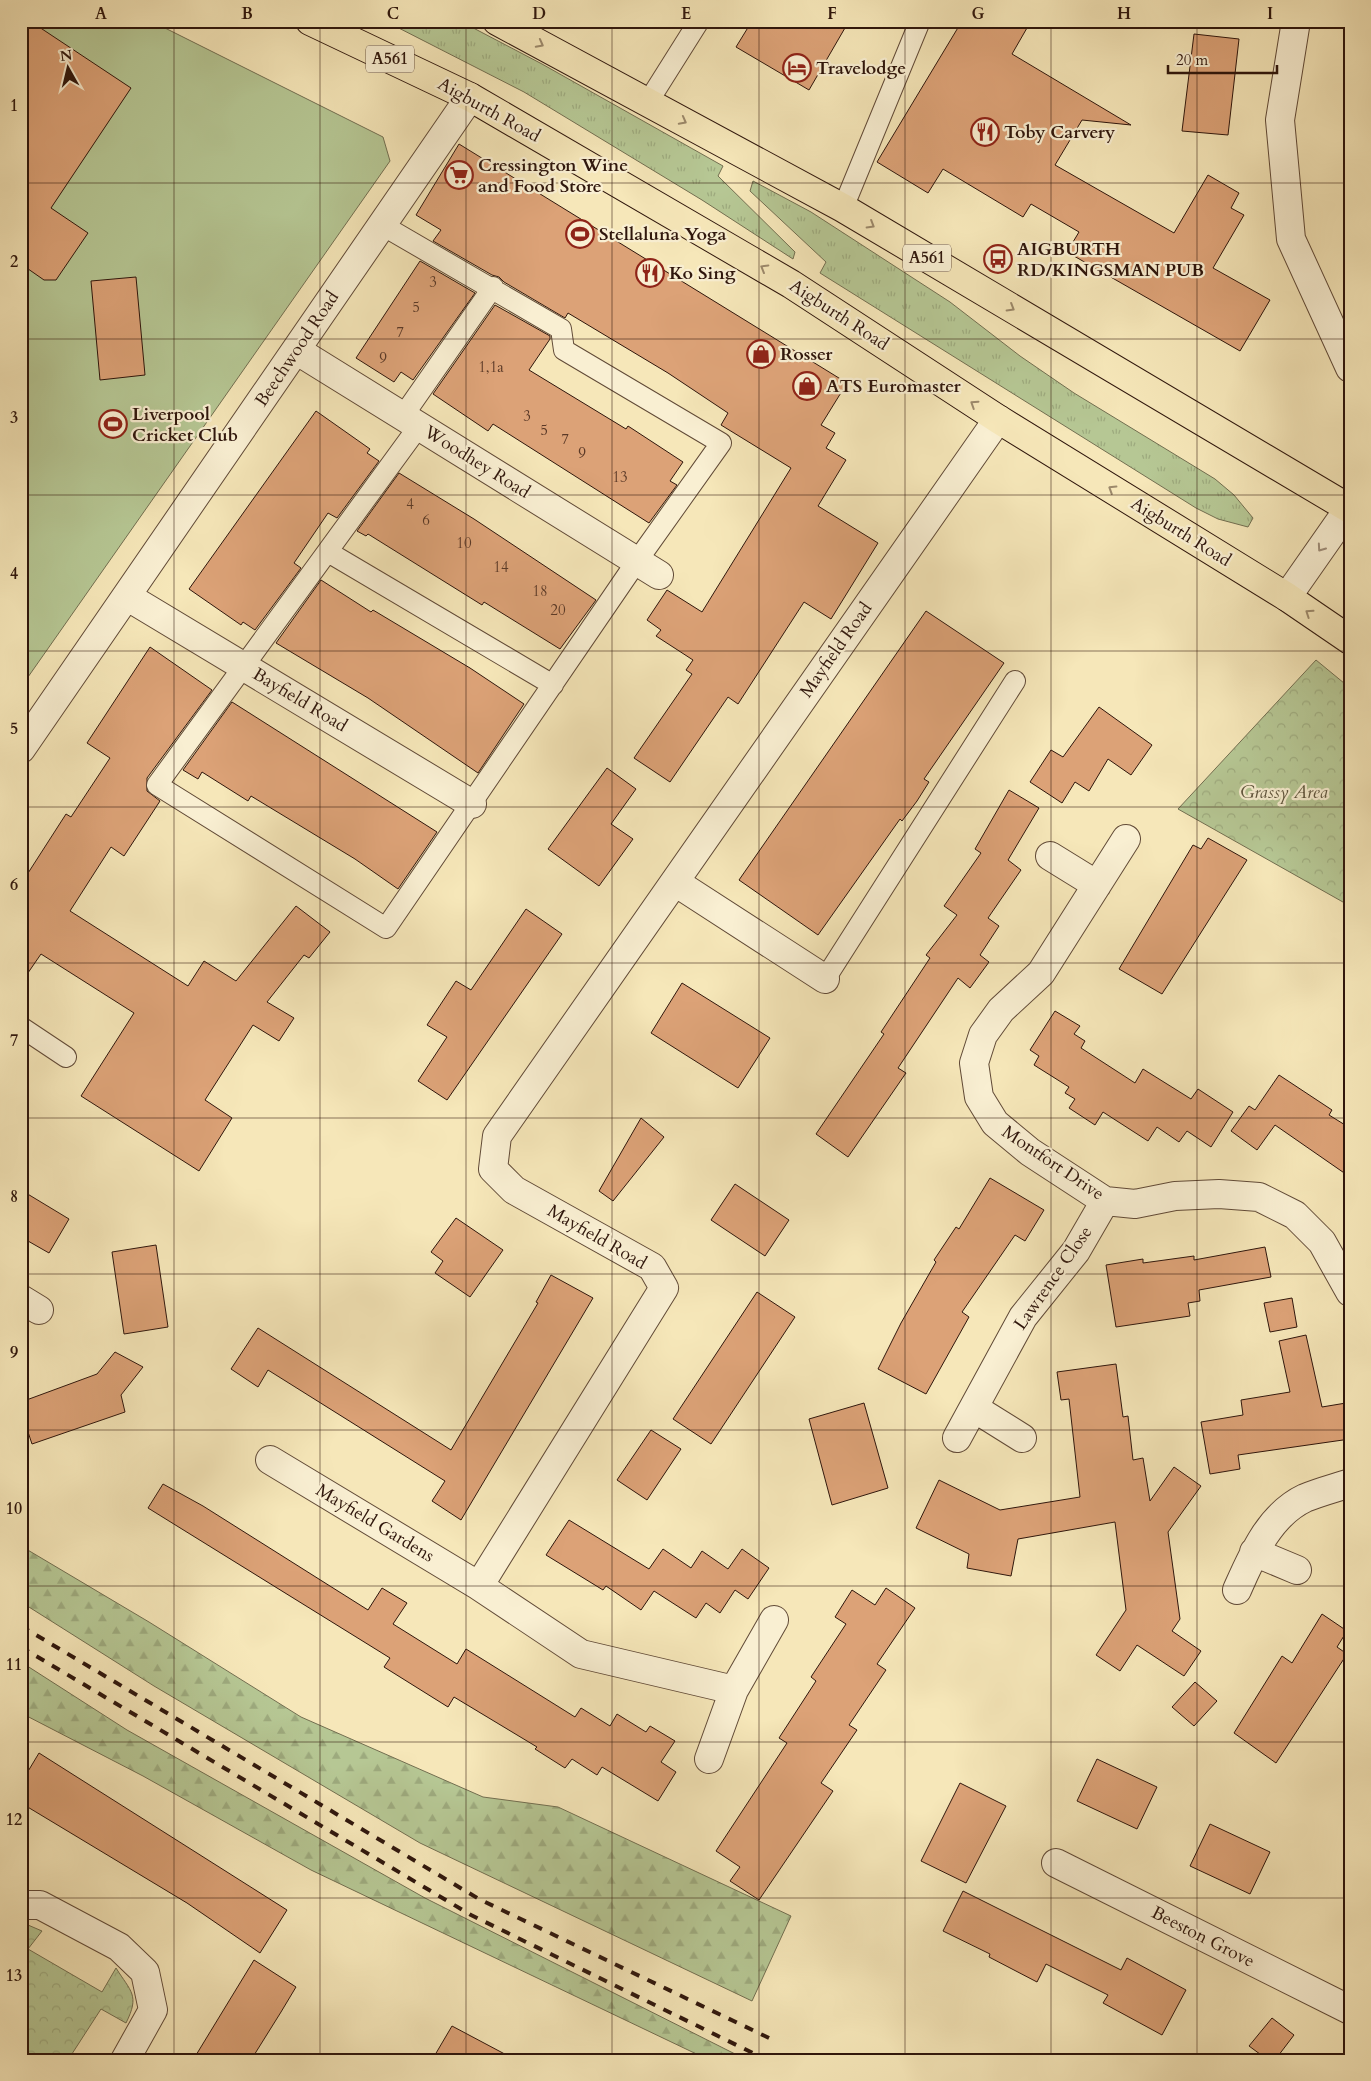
<svg xmlns="http://www.w3.org/2000/svg" width="1371" height="2081" font-family="Cardo,serif">
<defs>
<pattern id="grass-tufts" width="24" height="20" patternUnits="userSpaceOnUse" patternTransform="scale(1.25)"><rect width="24" height="20" fill="#b6c794"/><path d="M3 7l-1-3M5 7V3M7 7l1-3M15 17l-1-3M17 17v-4M19 17l1-3" fill="none" stroke="#9daa7e"/></pattern>
<pattern id="forest-firs" width="22" height="20" patternUnits="userSpaceOnUse" patternTransform="scale(1.25)"><rect width="22" height="20" fill="#b6c794"/><path d="M5 1l3.5 6h-7zM16 11l3.5 6h-7z" fill="#9daa7e"/></pattern>
<pattern id="park-crowns" width="20" height="18" patternUnits="userSpaceOnUse" patternTransform="scale(1.25)"><rect width="20" height="18" fill="#b6c794"/><path d="M2 6a3 3 0 1 1 6 0M12 15a3 3 0 1 1 6 0" fill="none" stroke="#9daa7e"/></pattern>
</defs>
<rect width="100%" height="100%" fill="#f6e7b9"/>
<filter id="stains"><feTurbulence type="fractalNoise" baseFrequency=".004" numOctaves="4"/><feColorMatrix values="0 0 0 0 .2 0 0 0 0 .09 0 0 0 0 .02 0 0 0 .5 -.17"/></filter>
<radialGradient id="worn" r=".72"><stop offset=".6" stop-color="#630" stop-opacity="0"/><stop offset="1" stop-color="#630" stop-opacity=".3"/></radialGradient>
<path fill="url(#grass-tufts)" stroke="#726e50" d="M 385,21 L 460,21 L 542,64 L 723,166 L 718,176 L 795,252 L 793,259 L 702,200 L 524,92 Z
M 753,181 L 811,212 L 950,302 L 1020,356 L 1074,393 L 1215,479 L 1234,495 L 1253,518 L 1248,527 L 1218,519 L 1196,508 L 820,273 L 826,262 L 750,191 Z"/>
<path fill="url(#forest-firs)" stroke="#726e50" d="M 21,1546 L 149,1622 L 301,1717 L 483,1797 L 558,1807 L 791,1916 L 752,2001 L 420,1843 L 154,1686 L 21,1602 Z
M 21,1662 L 127,1730 L 425,1898 L 747,2060 L 709,2060 L 311,1870 L 143,1776 L 21,1713 Z"/>
<path fill="url(#park-crowns)" stroke="#726e50" d="M 1316,660 L 1350,688 L 1350,906 L 1178,809 Z
M 21,1922 L 42,1931 L 28,1949 L 102,1992 L 116,1968 C 131,1992 140,1995 126,2023 L 101,2009 L 68,2060 L 21,2060 Z"/>
<path fill="#b6c794" stroke="#726e50" d="M 21,21 L 151,21 L 383,137 L 390,161 L 21,687 Z"/>
<path fill="#dca277" stroke="#2f160c" d="M 21,21 L 30,21 L 131,88 L 51,208 L 88,233 L 56,280 L 44,280 L 21,264 Z
M 752,21 L 849,21 L 809,90 L 736,47 Z
M 962,21 L 1031,21 L 1012,54 L 1131,125 L 1082,120 L 1055,165 L 1174,233 L 1208,175 L 1239,193 L 1231,208 L 1244,215 L 1213,268 L 1270,300 L 1240,351 L 1067,252 L 1079,232 L 1031,204 L 1023,217 L 943,169 L 928,193 L 877,162 Z
M 1194,34 L 1239,39 L 1228,135 L 1182,131 Z
M 459,144 L 847,383 L 821,425 L 835,433 L 826,448 L 846,460 L 818,506 L 878,543 L 831,619 L 804,602 L 738,704 L 728,697 L 670,782 L 634,758 L 692,674 L 686,670 L 693,660 L 656,636 L 661,630 L 647,620 L 667,590 L 702,612 L 791,468 L 721,425 L 728,413 L 668,373 L 568,313 L 565,318 L 504,282 L 499,277 L 492,275 L 433,241 L 441,230 L 416,215 Z
M 420,261 L 475,293 L 413,380 L 401,372 L 394,382 L 356,358 Z
M 136,277 L 145,375 L 100,380 L 91,281 Z
M 495,305 L 550,336 L 550,339 L 529,370 L 626,429 L 628,426 L 683,462 L 670,481 L 677,485 L 649,523 L 493,424 L 488,431 L 433,394 Z
M 316,411 L 370,449 L 367,453 L 379,461 L 337,518 L 328,513 L 294,563 L 301,568 L 255,630 L 243,622 L 241,625 L 189,589 Z
M 399,473 L 474,519 L 596,600 L 560,649 L 484,602 L 482,605 L 368,534 L 366,536 L 357,531 Z
M 321,580 L 371,612 L 373,610 L 470,668 L 524,704 L 478,773 L 368,698 L 276,643 Z
M 926,611 L 1004,663 L 924,779 L 929,782 L 917,801 L 902,821 L 900,819 L 818,935 L 739,880 Z
M 150,647 L 212,690 L 147,778 L 147,791 L 160,801 L 124,856 L 111,847 L 70,911 L 188,986 L 204,961 L 236,981 L 296,906 L 330,932 L 309,958 L 304,955 L 267,1002 L 294,1018 L 279,1041 L 253,1025 L 205,1100 L 232,1118 L 199,1171 L 81,1096 L 134,1013 L 41,954 L 21,983 L 21,884 L 66,814 L 71,817 L 110,758 L 87,743 Z
M 232,702 L 437,832 L 398,889 L 355,859 L 251,796 L 248,801 L 202,772 L 198,779 L 183,770 Z
M 1099,707 L 1152,745 L 1131,775 L 1108,759 L 1089,791 L 1075,782 L 1062,803 L 1030,782 L 1051,750 L 1063,757 Z
M 607,768 L 636,789 L 611,824 L 633,839 L 599,886 L 548,849 Z
M 1009,790 L 1039,808 L 1008,860 L 1021,870 L 988,918 L 999,926 L 980,955 L 989,962 L 970,988 L 958,978 L 898,1068 L 906,1073 L 848,1157 L 816,1134 L 884,1034 L 881,1032 L 930,958 L 926,955 L 957,915 L 944,906 L 981,853 L 975,849 Z
M 1208,838 L 1247,860 L 1162,994 L 1119,969 L 1193,845 L 1201,849 Z
M 526,909 L 562,934 L 447,1100 L 418,1081 L 447,1037 L 427,1025 L 456,981 L 471,990 Z
M 682,983 L 770,1038 L 738,1088 L 651,1033 Z
M 1055,1011 L 1080,1026 L 1074,1034 L 1085,1041 L 1081,1048 L 1135,1083 L 1143,1069 L 1191,1099 L 1198,1089 L 1233,1112 L 1211,1147 L 1187,1131 L 1179,1142 L 1157,1127 L 1148,1141 L 1103,1112 L 1095,1125 L 1069,1108 L 1075,1099 L 1065,1093 L 1069,1087 L 1034,1065 L 1039,1056 L 1030,1050 Z
M 1279,1075 L 1332,1110 L 1329,1115 L 1350,1128 L 1350,1177 L 1275,1125 L 1257,1150 L 1231,1131 L 1249,1106 L 1255,1110 Z
M 641,1118 L 664,1137 L 613,1201 L 599,1191 Z
M 990,1178 L 1044,1210 L 1025,1241 L 1015,1235 L 962,1312 L 969,1317 L 926,1394 L 878,1369 L 901,1323 L 936,1262 L 934,1260 L 956,1227 L 959,1229 Z
M 735,1184 L 789,1220 L 765,1256 L 711,1220 Z
M 21,1190 L 69,1219 L 49,1253 L 21,1237 Z
M 456,1218 L 503,1250 L 470,1297 L 435,1273 L 443,1261 L 431,1252 Z
M 156,1245 L 168,1327 L 124,1334 L 112,1252 Z
M 1265,1247 L 1271,1277 L 1199,1290 L 1200,1301 L 1188,1303 L 1190,1316 L 1116,1327 L 1106,1265 L 1143,1259 L 1143,1263 L 1194,1256 L 1194,1260 Z
M 551,1275 L 593,1298 L 461,1520 L 432,1501 L 445,1481 L 268,1370 L 258,1387 L 231,1369 L 258,1328 L 451,1450 L 538,1303 L 536,1302 Z
M 757,1292 L 795,1317 L 711,1444 L 673,1419 Z
M 1292,1298 L 1297,1327 L 1270,1332 L 1264,1303 Z
M 1306,1335 L 1322,1407 L 1346,1403 L 1350,1439 L 1238,1455 L 1240,1469 L 1210,1474 L 1201,1422 L 1243,1415 L 1241,1400 L 1290,1392 L 1279,1341 Z
M 115,1352 L 143,1367 L 121,1395 L 125,1412 L 32,1444 L 21,1411 L 21,1402 L 97,1374 Z
M 1116,1364 L 1123,1417 L 1128,1416 L 1133,1460 L 1143,1458 L 1150,1501 L 1174,1467 L 1201,1486 L 1168,1532 L 1180,1619 L 1172,1631 L 1201,1651 L 1184,1676 L 1137,1645 L 1120,1671 L 1096,1655 L 1126,1610 L 1115,1522 L 1018,1539 L 1011,1576 L 967,1568 L 969,1554 L 916,1528 L 939,1480 L 1000,1510 L 1080,1497 L 1069,1399 L 1061,1400 L 1057,1372 Z
M 864,1403 L 888,1488 L 832,1505 L 809,1419 Z
M 651,1430 L 681,1449 L 647,1500 L 617,1480 Z
M 163,1484 L 203,1506 L 368,1610 L 382,1588 L 407,1603 L 393,1624 L 457,1664 L 466,1649 L 575,1717 L 581,1708 L 610,1726 L 617,1714 L 646,1732 L 650,1726 L 675,1741 L 661,1762 L 676,1772 L 658,1801 L 602,1767 L 597,1775 L 572,1759 L 565,1768 L 535,1749 L 537,1747 L 454,1697 L 448,1707 L 384,1667 L 390,1658 L 148,1508 Z
M 569,1520 L 649,1569 L 663,1549 L 691,1568 L 702,1551 L 728,1569 L 742,1549 L 769,1568 L 748,1599 L 735,1590 L 720,1613 L 706,1603 L 696,1618 L 654,1591 L 641,1610 L 606,1586 L 603,1590 L 546,1555 Z
M 886,1588 L 915,1608 L 877,1664 L 886,1670 L 849,1725 L 857,1730 L 821,1783 L 833,1791 L 759,1900 L 730,1881 L 740,1867 L 716,1851 L 787,1743 L 779,1738 L 816,1681 L 811,1677 L 846,1624 L 835,1617 L 852,1590 L 875,1605 Z
M 1322,1614 L 1347,1631 L 1337,1647 L 1347,1654 L 1276,1763 L 1234,1733 L 1282,1656 L 1292,1663 Z
M 1195,1682 L 1217,1701 L 1194,1726 L 1172,1707 Z
M 39,1753 L 287,1910 L 260,1953 L 187,1903 L 21,1803 L 21,1783 Z
M 1097,1759 L 1157,1787 L 1137,1829 L 1077,1801 Z
M 960,1783 L 1006,1806 L 966,1883 L 921,1861 Z
M 1210,1824 L 1270,1852 L 1250,1894 L 1190,1866 Z
M 963,1891 L 1121,1970 L 1127,1958 L 1186,1990 L 1162,2035 L 1103,2003 L 1108,1995 L 1046,1964 L 1037,1982 L 989,1957 L 990,1954 L 943,1931 Z
M 254,1960 L 296,1987 L 281,2012 L 251,2060 L 193,2060 Z
M 1272,2018 L 1294,2035 L 1275,2060 L 1268,2060 L 1249,2046 Z
M 452,2026 L 516,2060 L 432,2060 Z"/>
<g fill="none" stroke-linecap="round" stroke-linejoin="round">
<defs>
<path id="service" d="M 648,102 L 699,21
M 843,208 L 920,21
M 382,225 L 561,329 L 564,350 L 721,443 L 637,561 L 386,928 L 157,785 L 419,426
M 403,416 L 493,287
M 328,552 L 553,685
M 825,979 L 1015,681
M 21,1027 L 66,1057"/>
<path id="minor" d="M 1296,21 L 1280,120 L 1291,239 L 1350,368
M 296,350 L 659,575
M 128,597 L 472,804
M 1287,597 L 1350,507
M 21,749 L 470,97
M 1126,839 L 1041,973 L 1001,1010 L 983,1035 L 974,1063 L 979,1097 L 995,1123 L 1030,1152 L 1105,1201 L 1135,1204 L 1175,1196 L 1219,1194 L 1259,1197 L 1295,1215 L 1322,1242 L 1350,1292
M 1050,856 L 1097,885
M 675,882 L 825,979
M 21,1299 L 39,1310
M 974,1408 L 1022,1438
M 957,1438 L 1023,1317 L 1076,1251 L 1105,1201
M 270,1460 L 479,1586
M 1254,1552 L 1297,1570
M 1237,1590 C 1252,1556 1269,1515 1305,1498 C 1319,1492 1335,1488 1350,1483
M 734,1690 L 581,1654 L 479,1586 L 664,1288 L 652,1267 L 514,1190 L 493,1169 L 497,1136 L 998,419
M 709,1759 L 734,1690 L 774,1620
M 1056,1863 L 1350,2010
M 21,1905 L 40,1905 L 119,1947 L 145,1972 L 153,2010 L 125,2060"/>
<path id="trunk" d="M 310,21 L 470,97 L 791,284 L 998,419 L 1287,597 L 1350,640
M 497,21 L 843,208 L 1350,509"/>
</defs>
<use href="#service" stroke="#614a37" stroke-width="22"/>
<use href="#minor" stroke="#614a37" stroke-width="30"/>
<use href="#trunk" stroke="#2f160c" stroke-width="30"/>
<use href="#service" stroke="#f9efd2" stroke-width="20"/>
<use href="#minor" stroke="#f9efd2" stroke-width="28"/>
<use href="#trunk" stroke="#f6e7b9" stroke-width="28"/>
<path stroke="#2f160c" stroke-width="4" stroke-dasharray="9 9" stroke-linecap="butt" d="M 21,1626 L 479,1899 L 769,2038
M 21,1647 L 471,1915 L 763,2058"/>
</g>
<defs><path id="oneway-chevron" d="M-2-3.5L2.5 0L-2 3.5" fill="none" stroke-width="1.6" stroke-linecap="round" stroke-linejoin="round" transform="scale(1.25)"/></defs>
<g stroke="#9c896b">
<use href="#oneway-chevron" transform="translate(540 44) rotate(28)"/>
<use href="#oneway-chevron" transform="translate(683 121) rotate(28)"/>
<use href="#oneway-chevron" transform="translate(871 225) rotate(31)"/>
<use href="#oneway-chevron" transform="translate(764 268) rotate(-150)"/>
<use href="#oneway-chevron" transform="translate(1011 308) rotate(31)"/>
<use href="#oneway-chevron" transform="translate(974 404) rotate(-147)"/>
<use href="#oneway-chevron" transform="translate(1112 489) rotate(-148)"/>
<use href="#oneway-chevron" transform="translate(1309 613) rotate(-146)"/>
</g>
<use stroke="#9e8d79" href="#oneway-chevron" transform="translate(1321 548) rotate(125)"/>
<path fill="none" stroke="#2f160c" stroke-width="1" stroke-opacity="0.55" d="M 174,21 L 174,2060M 320,21 L 320,2060M 466,21 L 466,2060M 612,21 L 612,2060M 759,21 L 759,2060M 905,21 L 905,2060M 1051,21 L 1051,2060M 1197,21 L 1197,2060M 21,183 L 1350,183M 21,339 L 1350,339M 21,495 L 1350,495M 21,651 L 1350,651M 21,807 L 1350,807M 21,963 L 1350,963M 21,1118 L 1350,1118M 21,1274 L 1350,1274M 21,1430 L 1350,1430M 21,1586 L 1350,1586M 21,1742 L 1350,1742M 21,1898 L 1350,1898"/>
<defs>
<symbol id="hotel-ring" viewBox="-11 -11 22 22"><circle r="9.5" fill="#f9efd2" stroke="#8f2418" stroke-width="1.5"/><path d="M-6-4.5h1.5V1H6V5H4.5V3h-9V5H-6ZM-4 0a1.8 1.8 0 1 1 3.6 0ZM.5 0V-2.5h3Q6-2.5 6 0Z" fill="#8f2418"/></symbol>
<symbol id="restaurant-ring" viewBox="-11 -11 22 22"><circle r="9.5" fill="#f9efd2" stroke="#8f2418" stroke-width="1.5"/><path d="M-5-6h1v4h1v-4h1v4h1v-4h1v5L-1.5 .5V6h-2V.5L-5-1ZM5-6V6H3V1.5H1.5Q1.5-4 5-6Z" fill="#8f2418"/></symbol>
<symbol id="supermarket-ring" viewBox="-11 -11 22 22"><circle r="9.5" fill="#f9efd2" stroke="#8f2418" stroke-width="1.5"/><path d="M-6-5.5h2.5l.6 2H6L4.5 2H-2.5L-4.4-4H-6ZM-1.5 3.2a1.3 1.3 0 1 0 .1 0ZM3 3.2a1.3 1.3 0 1 0 .1 0Z" fill="#8f2418"/></symbol>
<symbol id="stadium-ring" viewBox="-11 -11 22 22"><circle r="9.5" fill="#f9efd2" stroke="#8f2418" stroke-width="1.5"/><path d="M0-5a6.5 5 0 1 0 0 10a6.5 5 0 1 0 0-10ZM-3.5-1.8h7v3.6h-7Z" fill="#8f2418"/></symbol>
<symbol id="bus-ring" viewBox="-11 -11 22 22"><circle r="9.5" fill="#f9efd2" stroke="#8f2418" stroke-width="1.5"/><path d="M-5-6H5V4H4V6H2V4H-2V6H-4V4H-5ZM-3.5-4V0h7V-4ZM-3.5 1.2v1.5H-2V1.2ZM2 1.2v1.5H3.5V1.2Z" fill="#8f2418"/></symbol>
<symbol id="shop-ring" viewBox="-11 -11 22 22"><circle r="9.5" fill="#f9efd2" stroke="#8f2418" stroke-width="1.5"/><path d="M-5-2.5h2.3a2.7 3.5 0 0 1 5.4 0H5L5.5 6h-11ZM-1.5-2.5h3a1.5 2.3 0 0 0-3 0Z" fill="#8f2418"/></symbol>
</defs>
<g fill-rule="evenodd">
<use href="#hotel-ring" x="781" y="52" width="32" height="32"/>
<use href="#restaurant-ring" x="969" y="116" width="32" height="32"/>
<use href="#supermarket-ring" x="443" y="159" width="32" height="32"/>
<use href="#stadium-ring" x="564" y="218" width="32" height="32"/>
<use href="#bus-ring" x="982" y="243" width="32" height="32"/>
<use href="#restaurant-ring" x="634" y="257" width="32" height="32"/>
<use href="#shop-ring" x="745" y="338" width="32" height="32"/>
<use href="#shop-ring" x="791" y="370" width="32" height="32"/>
<use href="#stadium-ring" x="97" y="408" width="32" height="32"/>
</g>
<g text-anchor="middle" dominant-baseline="central" stroke-width="4.5" stroke-linejoin="round" paint-order="stroke">
<g font-size="15" fill="#5a3927">
<text x="433" y="282">3</text>
<text x="416" y="307">5</text>
<text x="400" y="332">7</text>
<text x="383" y="358">9</text>
<text x="491" y="367">1,1a</text>
<text x="527" y="416">3</text>
<text x="544" y="430">5</text>
<text x="565" y="439">7</text>
<text x="582" y="453">9</text>
<text x="620" y="477">13</text>
<text x="410" y="504">4</text>
<text x="426" y="520">6</text>
<text x="464" y="543">10</text>
<text x="501" y="567">14</text>
<text x="540" y="591">18</text>
<text x="558" y="610">20</text>
</g>
<g fill="#f9efd2" stroke="#6c5747" stroke-width="1">
<rect x="366" y="45.5" width="48" height="27" rx="4"/>
<rect x="903" y="244.5" width="48" height="27" rx="4"/>
</g>
<g font-size="16" font-weight="bold" fill="#2f160c">
<text x="390" y="59">A561</text>
<text x="927" y="258">A561</text>
</g>
<g font-size="18" font-weight="bold" fill="#2f160c" stroke="#f9efd2" text-anchor="start">
<text x="816" y="68">Travelodge</text>
<text x="1004" y="132">Toby Carvery</text>
<text x="478" y="165">Cressington Wine<tspan x="478" dy="21">and Food Store</tspan></text>
<text x="599" y="234">Stellaluna Yoga</text>
<text x="1017" y="249">AIGBURTH<tspan x="1017" dy="21">RD/KINGSMAN PUB</tspan></text>
<text x="669" y="273">Ko Sing</text>
<text x="780" y="354">Rosser</text>
<text x="826" y="386">ATS Euromaster</text>
<text x="132" y="414">Liverpool<tspan x="132" dy="21">Cricket Club</tspan></text>
</g>
<g font-size="18" fill="#2f160c" stroke="#f9efd2">
<text transform="translate(489 110) rotate(29)">Aigburth Road</text>
<text transform="translate(839 315) rotate(33)">Aigburth Road</text>
<text transform="translate(297 349) rotate(-56)">Beechwood Road</text>
<text transform="translate(477 462) rotate(32)">Woodhey Road</text>
<text transform="translate(1181 532) rotate(32)">Aigburth Road</text>
<text transform="translate(836 650) rotate(-55)">Mayfield Road</text>
<text transform="translate(300 700) rotate(31)">Bayfield Road</text>
<text transform="translate(1053 1163) rotate(34)">Montfort Drive</text>
<text transform="translate(597 1237) rotate(30)">Mayfield Road</text>
<text transform="translate(1053 1278) rotate(-55)">Lawrence Close</text>
<text transform="translate(375 1523) rotate(31)">Mayfield Gardens</text>
<text transform="translate(1203 1937) rotate(27)">Beeston Grove</text>
</g>
<g font-size="18" font-style="italic" fill="#5e543c" stroke="#f9efd2">
<text x="1284" y="792">Grassy Area</text>
</g>
</g>
<rect width="1371" height="2081" fill="none" stroke="#f6e7b9" stroke-width="55"/>
<g transform="translate(68 68) rotate(352)" stroke="#f9efd2" stroke-width="4" paint-order="stroke">
<path d="M0-4L9 19L0 12L-9 19Z" fill="#2f160c"/>
<text y="-8" font-size="14" font-weight="bold" text-anchor="middle" fill="#2f160c">N</text>
</g>
<path d="M1168 65v8h109v-8" fill="none" stroke="#2f160c" stroke-width="2.5"/>
<text x="1176" y="65" font-size="15" fill="#2f160c" stroke="#f9efd2" stroke-width="4" paint-order="stroke">20 m</text>
<rect x="28" y="28" width="1316" height="2026" fill="none" stroke="#2f160c" stroke-width="2"/>
<g font-size="16" text-anchor="middle" font-weight="bold" fill="#2f160c">
<text x="101" y="19">A</text>
<text x="247" y="19">B</text>
<text x="393" y="19">C</text>
<text x="539" y="19">D</text>
<text x="686" y="19">E</text>
<text x="832" y="19">F</text>
<text x="978" y="19">G</text>
<text x="1124" y="19">H</text>
<text x="1270" y="19">I</text>
<text x="14" y="111">1</text>
<text x="14" y="267">2</text>
<text x="14" y="423">3</text>
<text x="14" y="579">4</text>
<text x="14" y="734">5</text>
<text x="14" y="890">6</text>
<text x="14" y="1046">7</text>
<text x="14" y="1202">8</text>
<text x="14" y="1358">9</text>
<text x="14" y="1514">10</text>
<text x="14" y="1670">11</text>
<text x="14" y="1825">12</text>
<text x="14" y="1981">13</text>
</g>
<rect width="100%" height="100%" filter="url(#stains)"/>
<rect width="100%" height="100%" fill="url(#worn)"/>
</svg>
